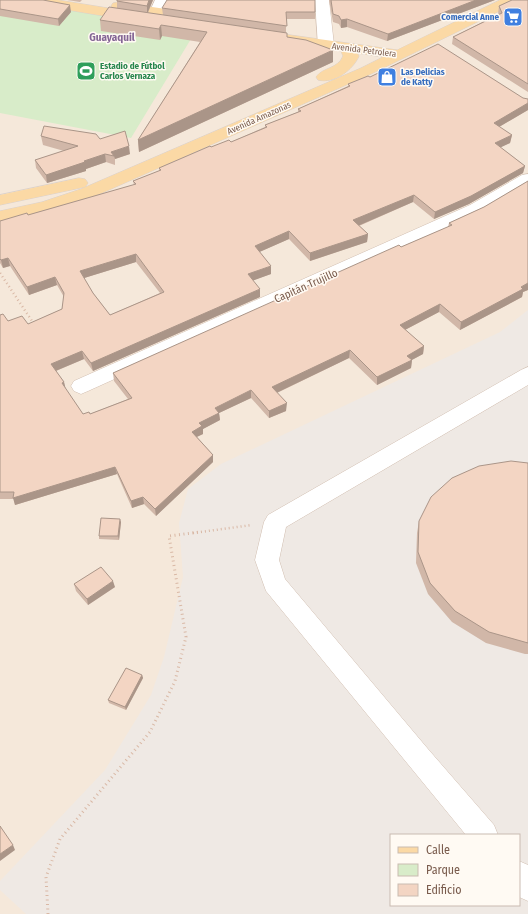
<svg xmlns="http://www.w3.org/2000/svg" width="528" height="914" font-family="'Fira Sans Condensed',sans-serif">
<rect width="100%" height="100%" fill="#fdf6ec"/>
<path fill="#f5e8da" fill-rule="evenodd" d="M 0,0 L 528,0 L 528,914 L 0,914 ZM 391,835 L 519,835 L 519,905 L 391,905 Z"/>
<path fill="#efe9e4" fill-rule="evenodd" d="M 528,310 L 528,914 L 26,914 L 0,890 L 0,881 L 105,770 L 151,695 L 164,657 L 183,577 L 179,523 L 188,489 L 221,464 L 500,332 ZM 391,835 L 519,835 L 519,905 L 391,905 Z"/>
<path fill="#d8ecc9" d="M 0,0 L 8,0 L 197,29 L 131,138 L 0,113 Z"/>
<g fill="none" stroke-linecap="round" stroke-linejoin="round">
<defs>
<path id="minor" d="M 155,0 L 169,0 L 158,23 L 148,23 L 146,20 Z
M 315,0 L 329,0 L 334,45 L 331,48 L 321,48 L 318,45 Z
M 528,174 L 528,186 L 482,213 L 88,391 L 81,394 L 74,391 L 71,386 L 74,381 L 470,205 L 522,175 Z
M 528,367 L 528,385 L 286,527 L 279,560 L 285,579 L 428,749 L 494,825 L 498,835 L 466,835 L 266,591 L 255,560 L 264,522 L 268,515 L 521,370 Z
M 519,861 L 528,865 L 528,901 L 519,897 Z"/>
<path id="major" d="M 25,0 L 58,0 L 114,9 L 111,6 L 113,3 L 118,2 L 193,13 L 198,14 L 200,17 L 198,20 L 193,21 L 134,13 L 139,14 L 141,17 L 139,20 L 134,21 L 32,4 L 27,3 Z
M 500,0 L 518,0 L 516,3 L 371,74 L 93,197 L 52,211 L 0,223 L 0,211 L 42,202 L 81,189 L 361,68 L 383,57 L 357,53 L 359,56 C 353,70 334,84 318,80 L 316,77 C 323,67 338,69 343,56 L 341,51 L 278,41 L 276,38 L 278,35 L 283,34 L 397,50 Z
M 79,178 L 85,179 L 88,183 L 85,187 L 0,205 L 0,195 Z"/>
</defs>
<use href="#minor" stroke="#d1beb0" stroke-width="1"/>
<use href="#major" stroke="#dad1cd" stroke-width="1"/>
<path stroke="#d9b8a5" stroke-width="2.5" stroke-dasharray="1 3" stroke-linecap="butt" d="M 0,273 L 34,324
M 193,533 L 252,525"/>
<path stroke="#d9b8a5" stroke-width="3" stroke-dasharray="1 3.5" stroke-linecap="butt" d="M 48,914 L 46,877 L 60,839 L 150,732 L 175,681 L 186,637 L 169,536 L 200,532"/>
<use href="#minor" fill="#fff" fill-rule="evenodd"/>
<use href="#major" fill="#fbd9a5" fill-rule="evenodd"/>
</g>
<path fill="#d1b7a8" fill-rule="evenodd" d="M 0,0 L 71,12 L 59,26 L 0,16 Z
M 67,0 L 82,0 L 80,2 Z
M 153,0 L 148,13 L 163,15 L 162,8 L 315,12 L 315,19 L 286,19 L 286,33 L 287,37 L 333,62 L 139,152 L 138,140 L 200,42 L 162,36 L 160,40 L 101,31 L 100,20 L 117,8 L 117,1 Z
M 329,0 L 495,0 L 387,41 L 347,27 L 341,28 L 339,24 L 333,22 Z
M 528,0 L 528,92 L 452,44 L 453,37 L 498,14 L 499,6 Z
M 370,77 L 523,98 L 528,110 L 499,127 L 512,135 L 510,143 L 500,147 L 525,166 L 523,173 L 469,204 L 434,219 L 413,202 L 359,226 L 368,234 L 367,242 L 310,261 L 289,239 L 259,252 L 271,274 L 253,280 L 260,297 L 93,371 L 84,359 L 56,371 L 64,382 L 65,389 L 83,414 L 90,414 L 128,399 L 114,381 L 113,373 L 401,247 L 448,227 L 449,223 L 484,207 L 528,181 L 528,290 L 523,292 L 522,297 L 460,330 L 439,312 L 405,330 L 424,346 L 423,354 L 412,360 L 411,368 L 377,385 L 349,358 L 277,393 L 286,411 L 269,418 L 251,398 L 219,413 L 220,420 L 203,429 L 203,434 L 197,437 L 213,455 L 213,462 L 156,516 L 144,504 L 132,508 L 117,474 L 15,505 L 14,499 L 0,499 L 0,315 L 8,321 L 28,324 L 62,309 L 64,297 L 57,285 L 29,295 L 10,266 L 3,268 L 0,263 L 0,221 L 28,215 L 134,185 L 133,181 L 159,171 L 159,168 L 211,147 L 231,142 L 265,127 L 265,125 L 298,112 L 298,109 L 348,86 L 348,84 ZM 136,262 L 160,293 L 110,315 L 93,293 L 84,278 Z
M 41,136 L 100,139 L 130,154 L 115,159 L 115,165 L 106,162 L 86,169 L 86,171 L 47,183 L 36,168 L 35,160 L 64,151 L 43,145 Z
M 528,463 L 528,654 L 525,654 L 486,643 L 452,622 L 428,594 L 416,563 L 417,533 L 419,521 Z
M 121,522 L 119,540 L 99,539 L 99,536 Z
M 74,584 L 115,587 L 88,605 L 76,591 Z
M 142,675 L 143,678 L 126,710 L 109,703 L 108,700 Z"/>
<path fill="#aa9588" d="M 149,0 L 153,0 L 147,14 L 147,6 Z
M 476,0 L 495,0 L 387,41 L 388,34 Z
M 70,5 L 71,12 L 59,26 L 58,19 Z
M 347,19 L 347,27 L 341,28 L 341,20 Z
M 161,25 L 162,36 L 160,40 L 159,29 Z
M 333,50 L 333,62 L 139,152 L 138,140 Z
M 528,103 L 528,110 L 492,131 L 494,123 Z
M 512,135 L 510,143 L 493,151 L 495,143 Z
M 129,146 L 130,154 L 115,159 L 114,156 L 111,152 Z
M 105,154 L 106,162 L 86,169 L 86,171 L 47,183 L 46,175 L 84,161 Z
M 525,166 L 523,173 L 469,204 L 434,219 L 435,212 Z
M 414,195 L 413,202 L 353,228 L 353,220 Z
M 289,231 L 289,239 L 255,254 L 255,246 Z
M 368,234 L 367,242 L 310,261 L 310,253 Z
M 136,254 L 136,262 L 81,279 L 80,271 Z
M 8,258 L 10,266 L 3,268 L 1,260 Z
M 271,266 L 271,274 L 249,282 L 248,274 Z
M 55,277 L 57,285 L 29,295 L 27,287 Z
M 528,283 L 528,290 L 523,292 L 522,297 L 460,330 L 461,322 Z
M 260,289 L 260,297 L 93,371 L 91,363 Z
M 440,304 L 439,312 L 399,333 L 400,325 Z
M 424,346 L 423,354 L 406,363 L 407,356 Z
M 350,350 L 349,358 L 272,395 L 272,387 Z
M 82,351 L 84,359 L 53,372 L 51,364 Z
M 412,360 L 411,368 L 377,385 L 377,377 Z
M 64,382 L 66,390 L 62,383 Z
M 251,390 L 251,398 L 219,413 L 220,420 L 203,429 L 203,434 L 192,439 L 192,432 L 199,423 L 215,408 Z
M 287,403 L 286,411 L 269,418 L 269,411 Z
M 213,455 L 213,462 L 156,516 L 155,509 Z
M 115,467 L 117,474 L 15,505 L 13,498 Z
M 143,497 L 144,504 L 132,508 L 131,501 Z
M 120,519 L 121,522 L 119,540 L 118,536 Z
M 113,581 L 115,587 L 88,605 L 87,599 Z
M 142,675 L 143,678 L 126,710 L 125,707 Z
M 13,845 L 15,850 L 0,861 L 0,854 Z"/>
<path fill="#f3d5c3" stroke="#aa9588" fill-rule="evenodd" d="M 0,0 L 43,0 L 70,5 L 58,19 L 0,9 Z
M 117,0 L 149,0 L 147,6 L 117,1 Z
M 167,0 L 315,0 L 315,12 L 286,12 L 287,26 L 162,8 Z
M 331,0 L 476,0 L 388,34 L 347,19 L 341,20 L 339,16 L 333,14 Z
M 512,0 L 528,0 L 528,84 L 453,37 L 502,13 L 499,6 Z
M 109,7 L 287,33 L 287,37 L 306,40 L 333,50 L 138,140 L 207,32 L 161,25 L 159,29 L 100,20 Z
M 438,44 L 523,98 L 528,99 L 528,103 L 494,123 L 512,135 L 495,143 L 525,166 L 471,196 L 435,212 L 414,195 L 353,220 L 368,234 L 310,253 L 289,231 L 255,246 L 271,266 L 248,274 L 260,289 L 91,363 L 82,351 L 51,364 L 64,382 L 62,383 L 83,414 L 89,412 L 90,414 L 132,398 L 113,373 L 399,245 L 401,247 L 452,225 L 449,223 L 484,207 L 528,181 L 528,283 L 521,287 L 523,289 L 461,322 L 440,304 L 400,325 L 424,346 L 407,356 L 412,360 L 377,377 L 350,350 L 272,387 L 287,403 L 269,411 L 251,390 L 215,408 L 219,413 L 199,423 L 202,426 L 192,432 L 213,455 L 155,509 L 143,497 L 131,501 L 115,467 L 13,498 L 14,492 L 0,492 L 0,315 L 3,314 L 8,321 L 22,316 L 28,324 L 62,309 L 64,293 L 55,277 L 27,287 L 8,258 L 1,260 L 0,259 L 0,221 L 27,213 L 28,215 L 136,184 L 133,181 L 161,170 L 159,168 L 210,146 L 211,147 L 229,140 L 231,142 L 267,127 L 265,125 L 301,111 L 298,109 L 350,86 L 348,84 L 368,76 L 370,77 ZM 136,254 L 164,292 L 110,315 L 93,293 L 80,271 Z
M 44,126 L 96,134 L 100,139 L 125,131 L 129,146 L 111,152 L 114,156 L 105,154 L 84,161 L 85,162 L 46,175 L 35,160 L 78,146 L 41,136 Z
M 511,461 L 528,463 L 528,643 L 489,632 L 455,611 L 430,583 L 418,552 L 419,521 L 431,497 L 452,478 L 479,466 Z
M 101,518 L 120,519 L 118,536 L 99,536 Z
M 101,567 L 113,581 L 87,599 L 74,584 Z
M 126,668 L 142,675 L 125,707 L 108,700 Z
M 0,826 L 13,845 L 0,854 Z"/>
<defs>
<symbol id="supermarket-square" viewBox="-11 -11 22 22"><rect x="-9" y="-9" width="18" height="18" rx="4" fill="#3f7fe0" stroke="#fffaf3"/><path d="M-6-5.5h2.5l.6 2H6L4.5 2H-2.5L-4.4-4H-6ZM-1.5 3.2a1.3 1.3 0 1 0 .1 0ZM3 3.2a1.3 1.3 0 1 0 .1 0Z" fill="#fff"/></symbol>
<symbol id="stadium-square" viewBox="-11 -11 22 22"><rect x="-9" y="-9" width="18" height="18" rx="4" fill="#2e9e5b" stroke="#fffaf3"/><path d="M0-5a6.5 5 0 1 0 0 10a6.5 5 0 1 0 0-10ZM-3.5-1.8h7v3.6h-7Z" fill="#fff"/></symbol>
<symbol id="shop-square" viewBox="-11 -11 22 22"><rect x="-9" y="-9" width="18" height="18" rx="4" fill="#3f7fe0" stroke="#fffaf3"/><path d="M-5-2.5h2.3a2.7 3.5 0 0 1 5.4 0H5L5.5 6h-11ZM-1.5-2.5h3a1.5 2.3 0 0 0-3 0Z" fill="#fff"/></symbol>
</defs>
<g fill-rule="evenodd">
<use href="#supermarket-square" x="502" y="6" width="22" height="22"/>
<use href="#stadium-square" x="75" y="60" width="22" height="22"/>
<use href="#shop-square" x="376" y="66" width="22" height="22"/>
</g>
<g text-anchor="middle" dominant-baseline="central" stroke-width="3" stroke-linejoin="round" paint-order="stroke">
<g font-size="9" font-weight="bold" fill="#366cbe" stroke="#fffaf3" text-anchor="end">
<text x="499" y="17">Comercial Anne</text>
<text x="401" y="72" text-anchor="start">Las Delicias<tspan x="401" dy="10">de Katty</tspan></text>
</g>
<g font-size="9" fill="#7a5c4d" stroke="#fffaf3">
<text transform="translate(364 50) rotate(7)">Avenida Petrolera</text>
<text transform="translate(259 118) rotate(-24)">Avenida Amazonas</text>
</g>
<g font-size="9" font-weight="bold" fill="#27864d" stroke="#fffaf3" text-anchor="start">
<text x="100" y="66">Estadio de Fútbol<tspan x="100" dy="10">Carlos Vernaza</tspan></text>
</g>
<g font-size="11" font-weight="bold" fill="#846695" stroke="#fffaf3">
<text x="112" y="37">Guayaquil</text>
</g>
<g font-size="11" fill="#7a5c4d" stroke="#fffaf3">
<text transform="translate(306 286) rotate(-24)">Capitán Trujillo</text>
</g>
</g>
<rect x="390" y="834" width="130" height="72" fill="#fffaf3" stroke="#cabbb1"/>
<rect x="398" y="847" width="20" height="6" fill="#fbd9a5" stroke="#cabbb1"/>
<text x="426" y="854" font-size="12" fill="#7a5c4d">Calle</text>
<rect x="398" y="864" width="20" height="12" fill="#d8ecc9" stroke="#cabbb1"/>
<text x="426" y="874" font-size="12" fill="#7a5c4d">Parque</text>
<rect x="398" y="884" width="20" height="12" fill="#f3d5c3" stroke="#cabbb1"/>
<text x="426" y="894" font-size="12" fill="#7a5c4d">Edificio</text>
</svg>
